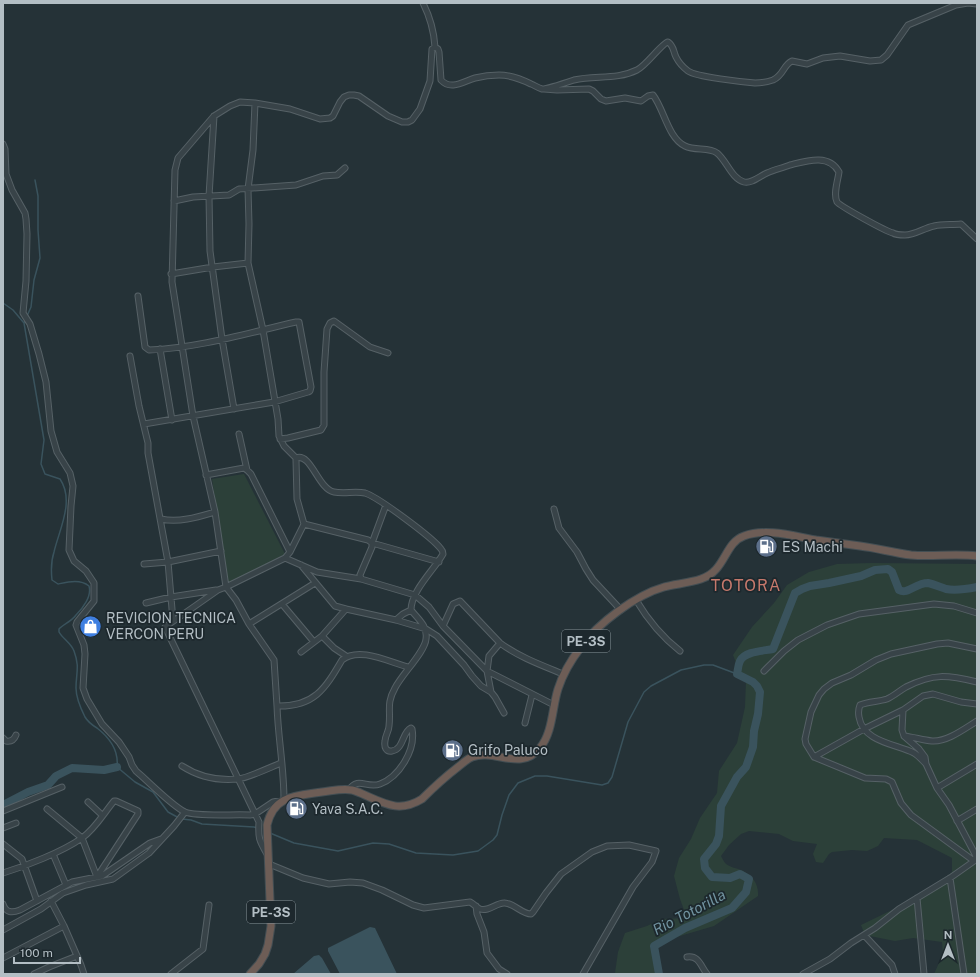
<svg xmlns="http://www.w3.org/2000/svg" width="980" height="977" font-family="'Public Sans',sans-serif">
<rect width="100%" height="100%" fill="#253237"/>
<path fill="#2c4039" d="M 244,474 L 285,554 L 228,585 L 212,479 Z
M 872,563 L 977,564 L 977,974 L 934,974 L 943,954 L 942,942 L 913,938 L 895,941 L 865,935 L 861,925 L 929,892 L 952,872 L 952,858 L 917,840 L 884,838 L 878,846 L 867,851 L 852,850 L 832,852 L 829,854 L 823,863 L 816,862 L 813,854 L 817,844 L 793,841 L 779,834 L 749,831 L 741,834 L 729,845 L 721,856 C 722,858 724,862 726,864 C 731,868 738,868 743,871 C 753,876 759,885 758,896 L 714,926 L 663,941 L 655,947 L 654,956 L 659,974 L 613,974 L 615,973 L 618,952 L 625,933 L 647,926 L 661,919 L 687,918 L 680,899 L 674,876 L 679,858 L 691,839 L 700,818 L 717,793 L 719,771 L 737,743 L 745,707 L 746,682 L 741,675 L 733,655 L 752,627 L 774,603 L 787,585 L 809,572 L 837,564 Z"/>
<path fill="#3a535d" d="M 370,927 L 375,928 L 397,974 L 340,974 L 328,951 L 328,948 Z
M 319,955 L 322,958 L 331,974 L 293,974 L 314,956 Z"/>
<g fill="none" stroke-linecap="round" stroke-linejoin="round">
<path stroke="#3a535d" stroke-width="1.5" d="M 3,303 L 13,310 L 24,323
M 27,316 L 31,307 L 34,280 L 40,258 L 38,230 L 38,196 L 35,180
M 26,319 L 24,323 L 44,440 L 41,464 L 45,474 L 60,479 C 75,501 59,530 54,552 C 51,561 51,571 52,580 L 58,584 C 68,582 80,579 89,586 C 92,596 83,608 76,615 C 72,621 64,624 59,629 L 59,632 C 63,639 71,643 74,651 C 80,667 76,673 76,688 C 76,697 81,709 85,717 C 88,722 92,725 97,728 C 110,738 119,750 117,767 L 135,782 L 153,792 L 168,812 L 179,818
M 182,819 L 191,820 L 202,824 L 254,827 L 257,828
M 270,833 L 294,843 L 338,851 L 373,843 L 389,844 L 416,853 L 453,855 L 478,851 L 493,840 L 497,835 L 502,815 L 509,795 L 518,783 L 535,776 L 547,776 L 602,785 L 608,783 L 612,777 L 628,722 L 644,692 L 651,686 L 681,670 L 704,665 L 713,665 L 737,674"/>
<path stroke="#3a535d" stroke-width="8" d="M 3,805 L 28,792 L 48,785 L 56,776 L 72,768 L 104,770 L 117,767
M 659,974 L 654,946 L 685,928 L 732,908 L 746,892 L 749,879 L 740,874 L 730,878 L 712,877 L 705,868 L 704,859 L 716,844 L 719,836 L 721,806 L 737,777 L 746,767 L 753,747 L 754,731 L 758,714 L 760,692 L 757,686 L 753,682 L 737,674 C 738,670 738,665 740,661 C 745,651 764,651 773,649 L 795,593 L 802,589 L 810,586 L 829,583 L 861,576 L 875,570 L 888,569 L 892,572 L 899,590 C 908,595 915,583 928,583 C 933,584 940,587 946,589 C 956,591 967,589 977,587"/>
<defs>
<path id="minor" d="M 423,3 C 430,17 434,31 435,47
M 544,89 L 557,90 L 589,89 L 593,91 L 601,99 L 606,101 L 625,98 L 641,101 L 648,96 L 653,95 C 664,109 668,138 685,146 C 695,151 709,147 717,153 C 727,161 731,178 744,182 C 751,184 760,176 767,173 C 774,170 782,168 790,165 C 806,161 829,153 839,172 C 838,180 833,194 837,202 C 840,206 885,231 893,233 C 896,235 901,235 905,235 C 915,235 924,228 934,226 C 942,224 952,225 961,224 L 977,239
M 255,103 L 253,150 L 248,189 L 249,224 L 248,263 L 263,330 L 278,419 L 279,436 L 284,446 L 296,458
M 214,116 L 209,196 L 210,251 L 222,339 L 234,409
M 3,144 L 5,149 L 6,174 L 12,190 L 25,213 L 26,219 L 27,234 L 26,281 L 23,313 L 30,324 L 39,354 L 46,382 L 51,431 L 57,452 L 70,473 L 73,486 L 71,506 L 69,550 L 74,561 L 86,571 L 94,583 L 94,601 L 77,622 L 76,625 L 84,645 L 85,654 L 83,688 L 87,699 L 102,724 L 119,742 L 129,757 L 132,765 L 136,771 C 148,781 172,806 185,812 C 198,817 234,814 250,815 L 255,814 L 273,802 L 284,800 C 284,768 278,737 277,706
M 174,201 L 193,197 L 229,195 L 239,189 L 296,185 L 323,176 L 337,175 L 345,168
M 171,274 L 213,267 L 248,263
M 138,296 L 145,347 L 149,350 C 198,348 248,333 296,322 L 299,322 L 311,387 L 310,391 L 308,392 L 274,402 L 144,424
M 160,349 L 172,420
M 130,356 L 139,406 L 148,443 L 148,453 L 168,562 L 173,621
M 239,434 L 247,470
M 280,439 L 288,438 L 321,430 L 324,425 L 324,372 L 327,329 L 330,323 L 334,321 L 370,347 L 388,353
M 206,475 L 244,468 L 247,470 L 251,474 L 290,552
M 386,505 L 372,543 L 439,562
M 554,509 L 559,528 L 577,552 L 586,569 L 593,580 L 621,610
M 161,519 C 179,523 198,517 215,512
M 304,524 L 368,540 L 372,543 L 372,547 L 360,575 L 361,579 L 415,595 L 429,607 L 443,626 L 487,671 L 554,705
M 285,558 L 317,572 L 361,579
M 144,564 L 168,562 L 221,551
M 301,565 L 335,606 L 346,609 L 396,620 L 426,629 L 437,636 L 464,665 L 472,676 L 481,686 L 491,692
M 636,600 C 648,620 662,637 680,651
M 146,603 L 171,597 L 216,590
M 282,604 L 314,642
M 346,609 L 322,636 L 334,648 L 346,656
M 396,620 L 403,614 L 411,610
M 249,624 L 315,583
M 443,626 L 453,604 L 460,601 L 500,643 C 519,657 541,665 563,674
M 500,643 L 489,656 L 487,671 L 491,692 L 495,697 L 504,713
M 301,652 L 322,636
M 408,667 C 389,662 359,646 342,660 C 325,689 314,707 277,706 L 274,660 L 249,624 L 236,600 L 226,587 L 215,512 L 193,416 L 172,282 L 175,170 L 178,158 L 214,116 L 230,106 L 240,102 L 255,103 L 290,109 L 320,119 L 330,118 L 333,116 L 340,102 L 344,97 L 349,95 L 354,95 L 359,96 L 388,116 L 402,122 L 408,122 L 412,120 L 420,109 L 430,81 L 432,49 L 435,47 L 438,49 L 439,52 L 441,80 C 451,91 464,81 475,78 C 483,76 491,75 499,75 C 510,75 521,79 531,84 C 534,85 538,88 542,89 C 547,89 568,82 574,80 C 595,75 617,80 637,70 C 646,66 662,43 668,42 C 674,46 673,51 676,57 C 679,63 684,68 688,71 C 696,77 744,82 755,83 C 761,83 767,82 773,80 C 784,75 783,65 792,61 L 807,64 L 823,58 L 840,56 L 870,61 L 881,60 L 887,55 L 908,25 L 956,5 L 968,3 L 977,4
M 764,671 L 784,651 L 798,640 L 827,625 L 859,614 L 934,604 L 954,606 L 977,613
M 903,710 L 902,730 L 904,736 L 919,749 L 925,757 L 926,764 L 937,788 L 949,805 L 975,854 L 976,857 L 974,861
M 525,723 L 532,695
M 904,736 C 913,737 923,740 932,741 C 947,742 964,729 977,721
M 3,738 L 6,741 C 11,742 14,740 16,735
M 814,757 L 864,729 L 903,710 L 923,696 L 933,694 L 961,702 L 977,704
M 926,764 C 922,760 919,756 914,753 C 896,744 863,742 859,717 C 858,712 858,710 860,705 C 869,701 878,702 887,699 C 894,696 899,691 906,687 C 934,673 947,675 977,682
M 182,766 C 199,777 217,781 238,779 C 248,778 271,767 281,763
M 937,788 L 977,764
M 88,802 L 102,815
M 47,809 L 82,838 L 97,877
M 3,811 L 62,787
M 957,821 L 977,809
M 3,828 L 16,823
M 3,844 L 22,859 L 37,901
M 53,854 L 66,885
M 267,854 C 259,840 258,838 259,822 L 165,627 L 218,590 L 226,587 L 285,558 L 290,552 L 304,524 L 297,499 L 296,460 L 296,458 C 311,452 318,489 334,492 C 344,494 355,491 365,493 C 378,497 433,538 441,549 C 442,550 443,553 443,554 C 434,570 411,591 411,610 C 418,619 428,626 426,639 C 425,652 402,674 395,688 C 386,704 391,710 389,726 C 389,731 385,736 385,741 C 384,747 386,752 392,751 C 404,749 402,732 411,728 L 412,729 C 416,750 399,777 380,784 C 367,789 358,776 349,790
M 974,861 L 911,815 L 901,803 L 892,782 L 886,779 L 865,778 L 814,757 L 806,744 L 805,739 L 811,712 L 819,695 L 824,689 L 832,683 L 851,675 L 876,660 L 891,654 L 937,644 L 948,643 L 977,649
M 269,864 L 303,878 L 329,884 L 350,882 L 363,883 L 382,890 L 413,905 L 424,908 L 470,902 C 474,904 477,908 480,909 C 489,912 497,902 505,903 C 515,904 522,914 531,914 L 533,912 L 546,893 L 561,874 L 592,852 L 607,846 L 629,845 L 656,851 L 652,862 L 633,887 L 583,974
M 3,873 C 26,866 62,852 82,838 C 95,829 104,813 114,801 L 116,801 L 138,811 L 138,814 L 97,877
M 950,878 L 964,974
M 917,898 L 924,974
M 51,901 L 64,926 L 81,965 L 84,974
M 3,904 C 6,913 12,913 20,910 L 72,882 L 102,876 L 150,843 L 161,839
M 476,906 L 477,914 L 484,932 L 487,953 L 499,969 L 507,974
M 3,930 L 41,909 L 63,893 L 86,885 L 113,879 L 149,853 L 174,826 L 185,812
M 864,935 L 892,965 L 895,974
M 687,957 C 699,955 701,967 707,974
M 3,958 L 64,926
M 34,974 L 49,967 L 77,956
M 171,974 L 203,949 L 209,905
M 803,974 L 830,959 L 851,943 L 875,928 L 899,909 L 950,878 L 977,859"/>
<path id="highway" d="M 250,974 L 259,964 L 265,954 L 268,945 L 271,926 L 267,825 C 274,795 296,796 322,792 C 332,791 342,788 352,790 C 357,791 362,794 367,796 C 387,805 401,812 422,799 C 433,788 445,777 458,767 C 462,764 467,759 472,757 C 495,748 520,772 540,748 C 553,732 552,708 558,689 C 563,673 571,660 581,647 C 598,623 636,595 664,587 C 676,584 689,583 701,579 C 726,571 724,543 744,536 C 766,528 793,536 816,540 C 830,542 845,544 860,546 C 877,548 894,553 911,555 C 933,557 955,553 977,556"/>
</defs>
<use href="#minor" stroke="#566166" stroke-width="7"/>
<use href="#highway" stroke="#434e53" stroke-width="9"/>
<use href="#minor" stroke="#384348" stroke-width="5"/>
<use href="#highway" stroke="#6d5d56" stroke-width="7"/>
</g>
<defs>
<symbol id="fuel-disc" viewBox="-11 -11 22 22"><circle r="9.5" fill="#5c6f8a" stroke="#1d282d"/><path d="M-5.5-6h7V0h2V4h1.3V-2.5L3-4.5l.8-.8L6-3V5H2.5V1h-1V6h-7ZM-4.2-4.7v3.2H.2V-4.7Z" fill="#fff"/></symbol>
<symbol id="shop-disc" viewBox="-11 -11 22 22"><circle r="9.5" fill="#3f7fe0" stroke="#1d282d"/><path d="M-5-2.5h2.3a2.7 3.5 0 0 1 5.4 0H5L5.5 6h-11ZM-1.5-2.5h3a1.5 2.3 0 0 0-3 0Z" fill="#fff"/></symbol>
</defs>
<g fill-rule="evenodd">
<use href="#fuel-disc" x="754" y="534" width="25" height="25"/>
<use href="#shop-disc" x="78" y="614" width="25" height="25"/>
<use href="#fuel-disc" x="440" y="738" width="25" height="25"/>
<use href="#fuel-disc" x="284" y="796" width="25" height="25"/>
</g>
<g text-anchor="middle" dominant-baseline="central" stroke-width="3.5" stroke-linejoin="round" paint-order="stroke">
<g fill="#1d282d" stroke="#869197" stroke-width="1">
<rect x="562" y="630" width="48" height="22" rx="3"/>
<rect x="247" y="901" width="48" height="22" rx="3"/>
</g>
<g font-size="13" font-weight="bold" fill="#b3bec4">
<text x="586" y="641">PE-3S</text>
<text x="271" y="912">PE-3S</text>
</g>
<g font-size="14" fill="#b3bec4" stroke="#1d282d" text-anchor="start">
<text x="782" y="547">ES Machi</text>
<text x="106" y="618">REVICION TECNICA<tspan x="106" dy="16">VERCON PERU</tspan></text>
<text x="468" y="750">Grifo Paluco</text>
<text x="312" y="809">Yava S.A.C.</text>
</g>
<g font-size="15" font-style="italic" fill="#70929f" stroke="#1d282d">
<text transform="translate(689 912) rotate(-28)">Rio Totorilla</text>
</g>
<g font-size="16" letter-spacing="1" fill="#c6796c" stroke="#1d282d">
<text x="746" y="585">TOTORA</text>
</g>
</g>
<rect width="980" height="977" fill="none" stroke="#b3bec4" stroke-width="8"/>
<g transform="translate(948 945)" stroke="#1d282d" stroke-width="3" paint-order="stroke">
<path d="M0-3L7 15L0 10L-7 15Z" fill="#b3bec4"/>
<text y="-6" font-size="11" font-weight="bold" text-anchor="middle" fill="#b3bec4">N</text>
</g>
<path d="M14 957v6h66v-6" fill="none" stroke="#b3bec4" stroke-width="2"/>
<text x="20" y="957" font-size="12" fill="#b3bec4" stroke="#1d282d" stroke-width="3" paint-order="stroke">100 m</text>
</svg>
